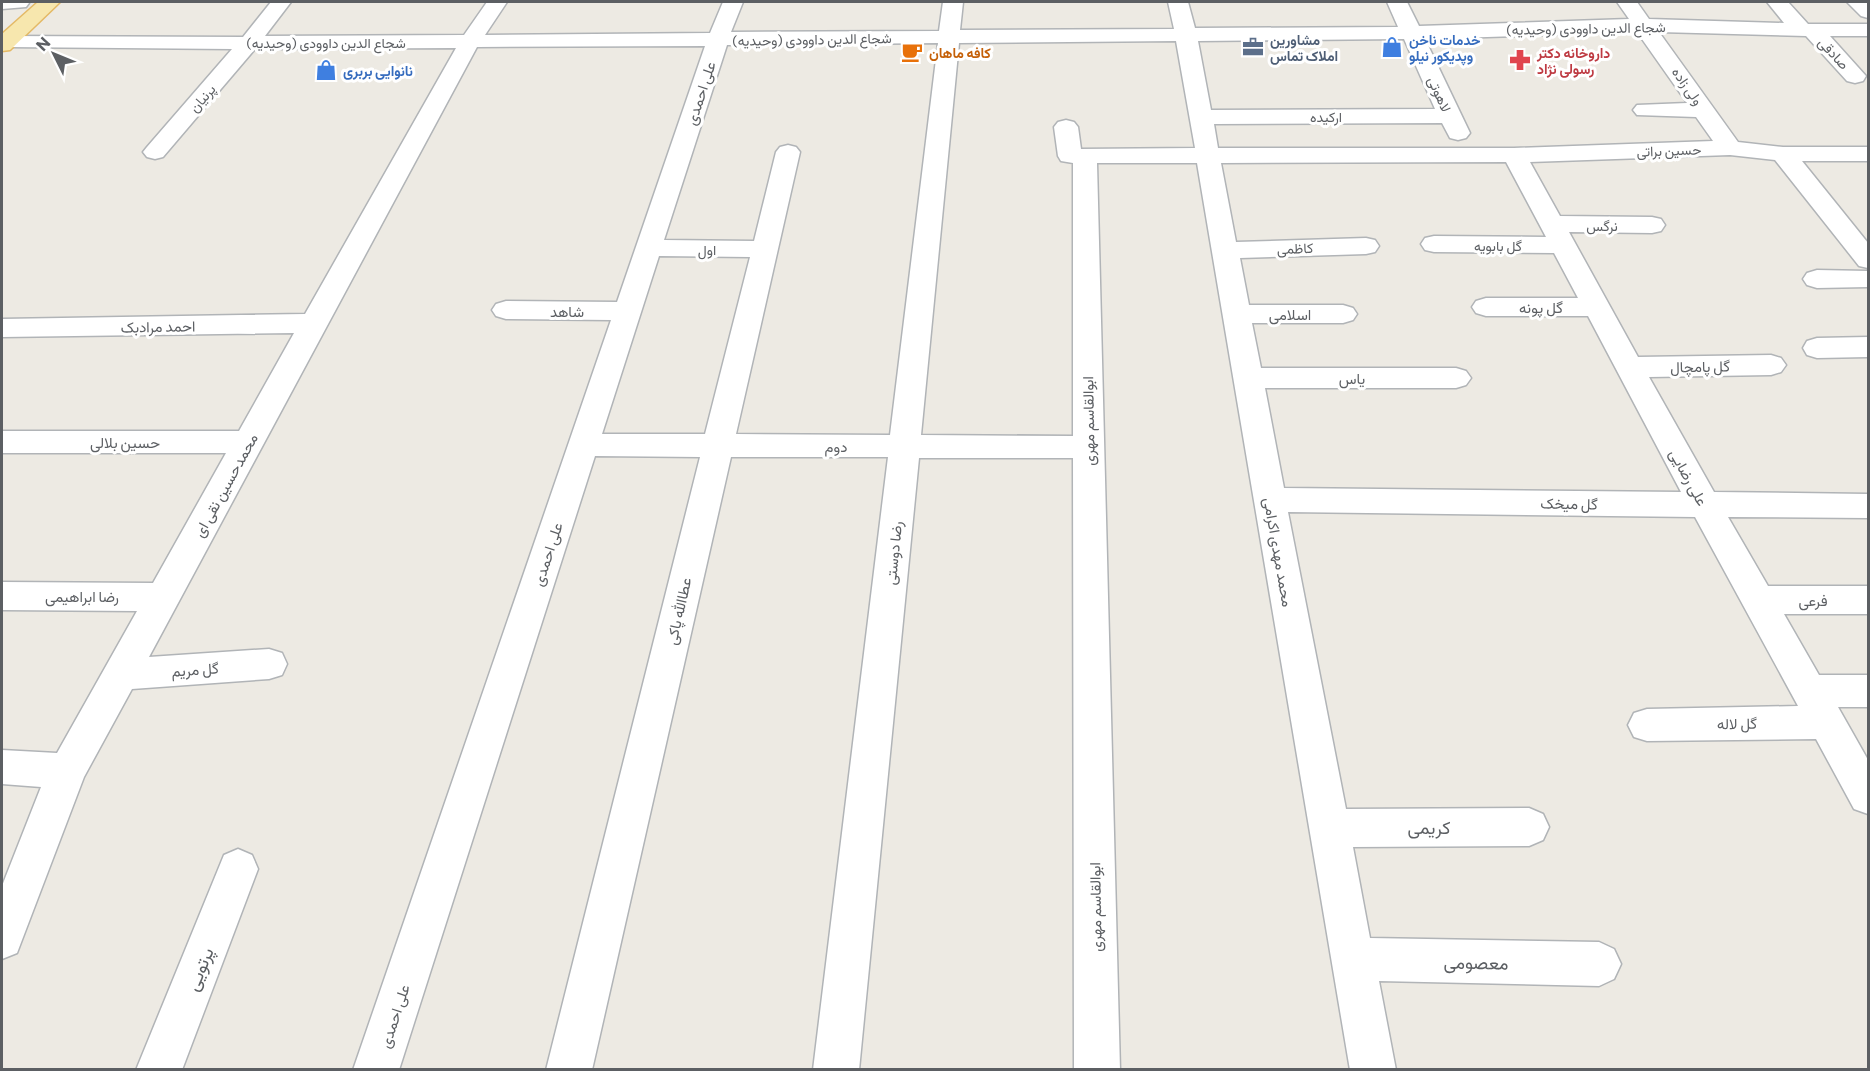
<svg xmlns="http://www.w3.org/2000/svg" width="1870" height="1071" font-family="Commissioner,Vazirmatn,sans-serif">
<rect width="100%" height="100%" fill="#edeae3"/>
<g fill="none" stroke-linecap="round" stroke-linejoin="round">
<defs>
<path id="minor" d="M 2,2 L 28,2 L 29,3 L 26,7 L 2,9 Z
M 271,2 L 291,2 L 265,36 L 464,35 L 487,2 L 507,2 L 485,35 L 710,33 L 723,2 L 743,2 L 731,32 L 939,31 L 943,2 L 963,2 L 960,30 L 1174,29 L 1168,2 L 1188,2 L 1195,28 L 1398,27 L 1387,2 L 1407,2 L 1419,26 L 1629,19 L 1617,2 L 1637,2 L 1649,19 L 1784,23 L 1767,2 L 1788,2 L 1808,24 L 1868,24 L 1868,36 L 1830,36 L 1866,76 L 1863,81 L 1855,83 L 1847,81 L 1806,36 L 1659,32 L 1738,142 L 1783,147 L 1868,147 L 1868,161 L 1802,161 L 1868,243 L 1868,268 L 1859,266 L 1775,160 L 1730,155 L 1530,162 L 1560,216 L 1652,217 L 1661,219 L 1665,225 L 1661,231 L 1652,233 L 1569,232 L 1638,357 L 1771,355 L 1781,358 L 1786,365 L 1781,372 L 1771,375 L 1649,377 L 1714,492 L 1868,494 L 1868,518 L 1728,517 L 1768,586 L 1868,586 L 1868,614 L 1784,614 L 1819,675 L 1868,675 L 1868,707 L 1838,707 L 1868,760 L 1868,814 L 1854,809 L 1816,739 L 1647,741 L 1634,737 L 1628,725 L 1634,713 L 1647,709 L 1798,706 L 1695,517 L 1288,512 L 1346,809 L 1529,808 L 1543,814 L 1549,827 L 1543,840 L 1529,846 L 1353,847 L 1370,938 L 1599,942 L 1614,949 L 1621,964 L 1614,979 L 1599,986 L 1379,981 L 1396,1070 L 1350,1070 L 1197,163 L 1097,163 L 1120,1070 L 1074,1070 L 1073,458 L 919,458 L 859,1070 L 813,1070 L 888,457 L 731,457 L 592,1070 L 546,1070 L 700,457 L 595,456 L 399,1070 L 353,1070 L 611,320 L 506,319 L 496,316 L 492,310 L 496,304 L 506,301 L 617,302 L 705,46 L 477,47 L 149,657 L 269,649 L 282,653 L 287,664 L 282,675 L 269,679 L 132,689 L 84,777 L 17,953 L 2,959 L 2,886 L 41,787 L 2,784 L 2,750 L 57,753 L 137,611 L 2,610 L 2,582 L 153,583 L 226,453 L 2,453 L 2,431 L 239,431 L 294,333 L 2,337 L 2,319 L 305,314 L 456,48 L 255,49 L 163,157 L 155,159 L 147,157 L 143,152 L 147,147 L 232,49 L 7,47 L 2,46 L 2,36 L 243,37 ZM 1637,32 L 1687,103 L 1637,105 L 1633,110 L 1637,115 L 1696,117 L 1713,141 L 1514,148 L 1218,148 L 1214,124 L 1442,123 L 1450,138 L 1458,140 L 1466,138 L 1470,133 L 1425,39 ZM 1404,39 L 1435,109 L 1211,110 L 1198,41 ZM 1176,41 L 1195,148 L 1081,149 L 1078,127 L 1074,122 L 1066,120 L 1058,122 L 1054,127 L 1058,156 L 1061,161 L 1073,163 L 1073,436 L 921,435 L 959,43 ZM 938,43 L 890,435 L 736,434 L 800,152 L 796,147 L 788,145 L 780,147 L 776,152 L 754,241 L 664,240 L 727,45 ZM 1506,162 L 1546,237 L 1434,236 L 1425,238 L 1421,244 L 1425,250 L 1434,252 L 1554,253 L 1578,298 L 1486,298 L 1476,301 L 1472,307 L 1476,313 L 1486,316 L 1588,316 L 1681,492 L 1284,488 L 1265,388 L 1456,388 L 1466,385 L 1471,378 L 1466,371 L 1456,368 L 1261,368 L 1252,323 L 1343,323 L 1353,320 L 1357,314 L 1353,308 L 1343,305 L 1249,305 L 1240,258 L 1366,254 L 1375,252 L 1379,246 L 1375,240 L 1366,238 L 1236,242 L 1221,163 ZM 659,256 L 750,257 L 705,434 L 602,434 Z
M 1847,2 L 1868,2 L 1868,18 L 1861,16 Z
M 1817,270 L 1868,271 L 1868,287 L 1817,288 L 1807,285 L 1803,279 L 1807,273 Z
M 1868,337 L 1868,357 L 1817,358 L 1807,355 L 1803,348 L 1807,341 L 1817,338 Z
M 238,849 L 252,855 L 258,869 L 182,1070 L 136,1070 L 224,855 Z"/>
<path id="major" d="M 38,2 L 60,2 L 10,50 L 2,51 L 2,34 Z"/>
</defs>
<use href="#minor" stroke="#b1b4b7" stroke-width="3"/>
<use href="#major" stroke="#e4b965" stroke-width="3"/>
<use href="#minor" fill="#fff" fill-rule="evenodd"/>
<use href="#major" fill="#f7e7ae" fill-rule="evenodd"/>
</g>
<defs>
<symbol id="office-bare" viewBox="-9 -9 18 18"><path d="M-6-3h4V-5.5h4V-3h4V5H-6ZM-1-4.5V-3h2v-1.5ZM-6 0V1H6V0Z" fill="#5c6f8a" stroke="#fff" stroke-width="2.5" paint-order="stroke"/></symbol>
<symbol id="shop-bare" viewBox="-9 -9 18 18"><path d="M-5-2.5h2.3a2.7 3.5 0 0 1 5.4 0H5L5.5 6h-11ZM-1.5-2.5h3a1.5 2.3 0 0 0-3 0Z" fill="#3f7fe0" stroke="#fff" stroke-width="2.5" paint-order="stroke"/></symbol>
<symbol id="cafe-bare" viewBox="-9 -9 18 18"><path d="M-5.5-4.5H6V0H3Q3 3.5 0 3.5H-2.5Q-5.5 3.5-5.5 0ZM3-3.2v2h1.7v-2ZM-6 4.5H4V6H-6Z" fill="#e8710a" stroke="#fff" stroke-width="2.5" paint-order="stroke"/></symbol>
<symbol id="pharmacy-bare" viewBox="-9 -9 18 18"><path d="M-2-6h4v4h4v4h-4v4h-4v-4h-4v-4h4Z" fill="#e0444e" stroke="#fff" stroke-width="2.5" paint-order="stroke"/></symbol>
</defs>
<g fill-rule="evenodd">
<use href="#office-bare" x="1238" y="32" width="30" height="30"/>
<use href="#shop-bare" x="1377" y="32" width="30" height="30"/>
<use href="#cafe-bare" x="897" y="37" width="30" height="30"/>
<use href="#pharmacy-bare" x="1505" y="45" width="30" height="30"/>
<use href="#shop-bare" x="311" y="55" width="30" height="30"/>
</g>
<g text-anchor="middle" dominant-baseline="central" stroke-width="6" stroke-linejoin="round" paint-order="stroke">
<g font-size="14" fill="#5c5f63" stroke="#fff">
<text transform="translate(1586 28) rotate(-1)">شجاع الدین داوودی (وحیدیه)</text>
<text transform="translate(812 39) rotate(-1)">شجاع الدین داوودی (وحیدیه)</text>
<text x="326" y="42">شجاع الدین داوودی (وحیدیه)</text>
<text transform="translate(1834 53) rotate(47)">صادقی</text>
<text transform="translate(1688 86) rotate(55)">ولی زاده</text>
<text transform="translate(1440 94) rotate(66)">لاهوتی</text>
<text transform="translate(202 98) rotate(-49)">پرنیان</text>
<text x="1326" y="116">ارکیده</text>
<text transform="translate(1669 150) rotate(-2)">حسین براتی</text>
<text x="1602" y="225">نرگس</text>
<text x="1498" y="245">گل بابویه</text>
<text transform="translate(1295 248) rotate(-2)">کاظمی</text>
<text x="707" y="249">اول</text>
</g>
<g font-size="14" font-weight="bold" fill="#4e5e75" stroke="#fff" text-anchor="start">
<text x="1270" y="39">مشاورین<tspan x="1270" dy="16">املاک تماس</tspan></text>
</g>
<g font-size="14" font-weight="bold" fill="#366cbe" stroke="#fff" text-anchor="start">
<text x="1409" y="39">خدمات ناخن<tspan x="1409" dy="16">وپديكور نيلو</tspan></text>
<text x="343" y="70">نانوایی بربری</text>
</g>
<g font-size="14" font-weight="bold" fill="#c56008" stroke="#fff" text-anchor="start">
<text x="929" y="52">کافه ماهان</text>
</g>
<g font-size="14" font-weight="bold" fill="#be3a42" stroke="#fff" text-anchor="start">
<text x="1537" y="52">داروخانه دکتر<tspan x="1537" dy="16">رسولی نژاد</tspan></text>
</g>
<g font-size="15" fill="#5c5f63" stroke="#fff">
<text transform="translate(700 93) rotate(-72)">علی احمدی</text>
<text x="1541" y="307">گل پونه</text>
<text x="567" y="311">شاهد</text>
<text x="1290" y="314">اسلامی</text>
<text transform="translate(158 326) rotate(-1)">احمد مرادبک</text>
<text transform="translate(1700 366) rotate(-1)">گل پامچال</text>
<text x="1352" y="378">یاس</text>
<text transform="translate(1088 421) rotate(-91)">ابوالقاسم مهری</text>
<text x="125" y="442">حسین بلالی</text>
<text x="836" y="446">دوم</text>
<text transform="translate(1689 477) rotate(61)">علی رضایی</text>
<text transform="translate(225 485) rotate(-61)">محمدحسین نقی ای</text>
<text transform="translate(1569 503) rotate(1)">گل میخک</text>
<text transform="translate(1279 552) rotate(80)">محمد مهدی اکرامی</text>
<text transform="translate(893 553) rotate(-84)">رضا دوستی</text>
<text transform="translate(547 554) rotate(-72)">علی احمدی</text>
<text x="82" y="596">رضا ابراهیمی</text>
<text x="1813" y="600">فرعی</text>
<text transform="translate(678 611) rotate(-77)">عطاالله پاکی</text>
<text transform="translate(195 669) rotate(-4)">گل مریم</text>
<text transform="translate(1737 723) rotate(-1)">گل لاله</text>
<text transform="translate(1095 907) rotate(-91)">ابوالقاسم مهری</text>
<text transform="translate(394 1016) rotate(-72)">علی احمدی</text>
</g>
<g font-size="18" fill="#5c5f63" stroke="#fff">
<text x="1429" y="827">کریمی</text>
<text transform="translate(1476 962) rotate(1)">معصومی</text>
<text transform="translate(199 969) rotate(-68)">پرتویی</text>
</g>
</g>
<rect width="1870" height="1071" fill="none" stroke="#5c5f63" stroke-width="6"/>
<g transform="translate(54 54) rotate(313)" stroke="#ffffff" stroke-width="4.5" paint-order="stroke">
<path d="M0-4.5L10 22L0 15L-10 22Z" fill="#5c5f63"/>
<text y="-9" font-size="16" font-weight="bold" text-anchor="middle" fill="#5c5f63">N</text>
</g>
</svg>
